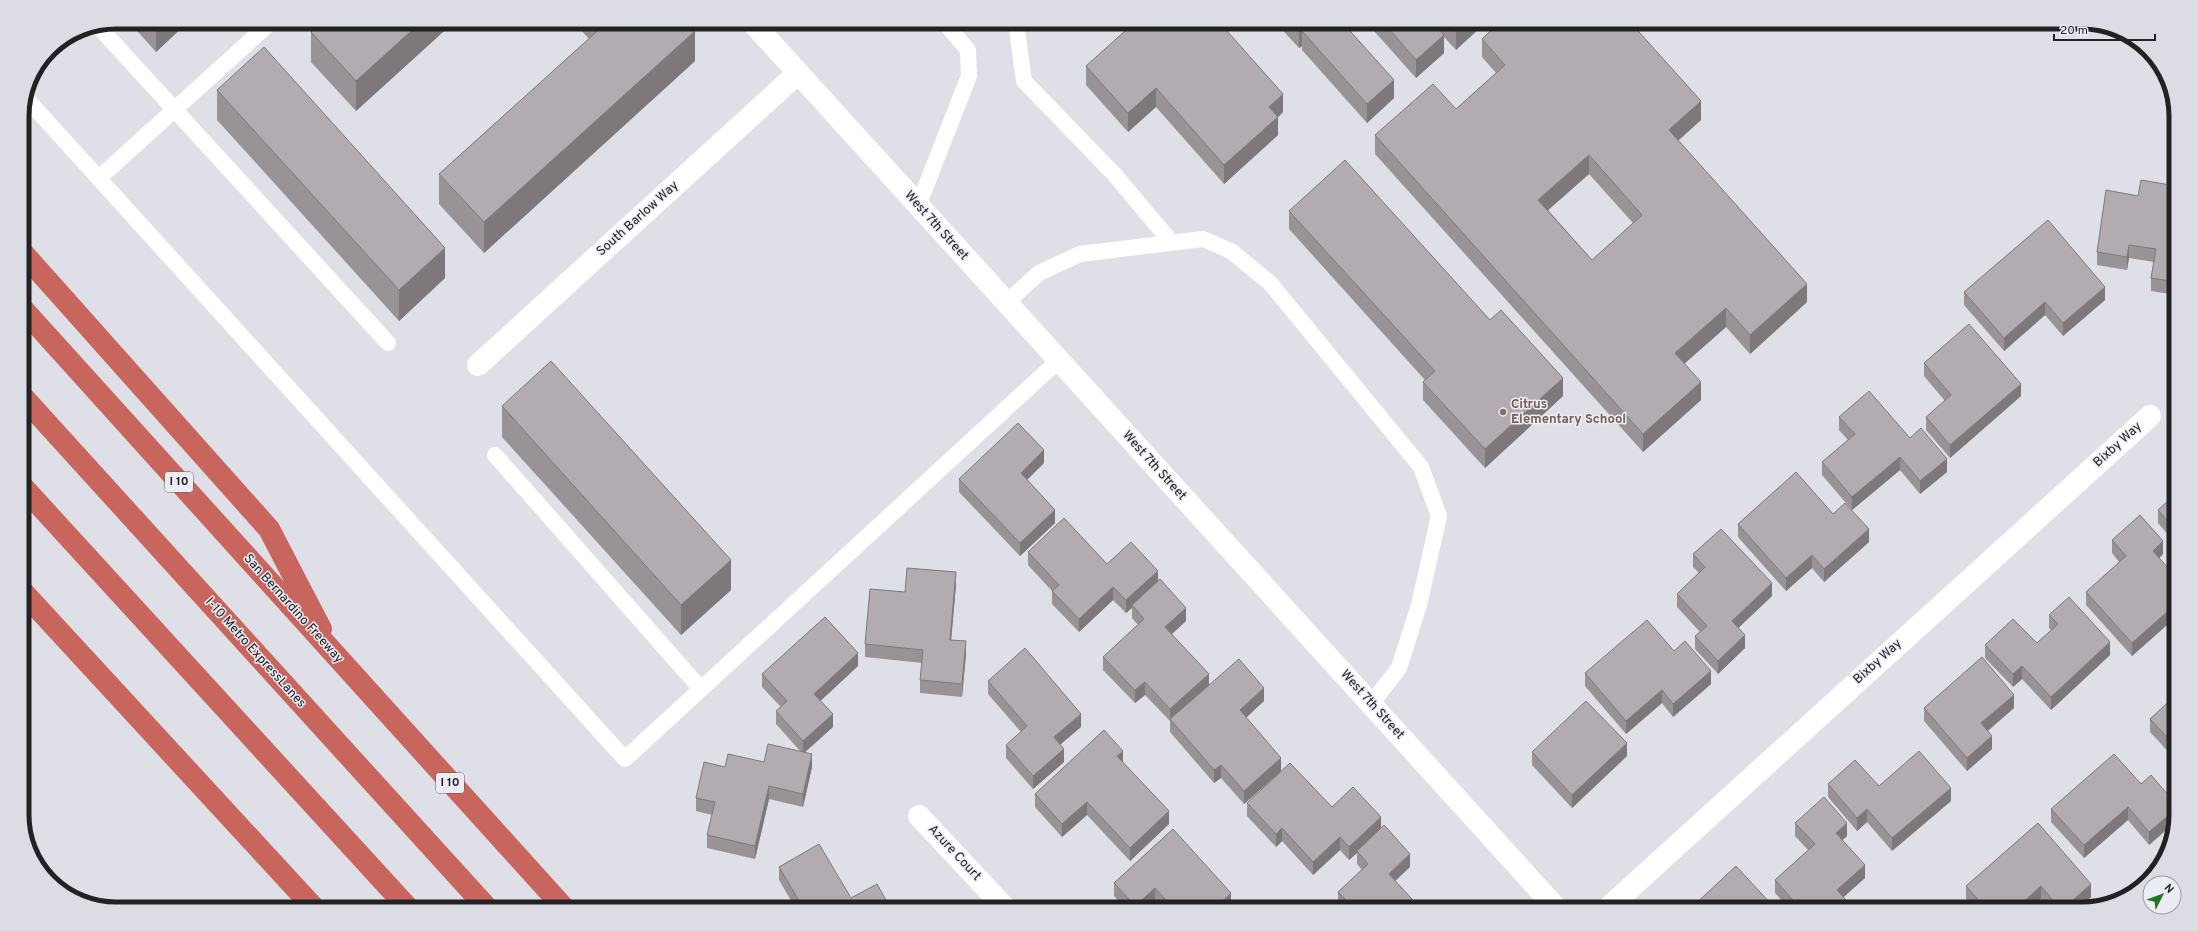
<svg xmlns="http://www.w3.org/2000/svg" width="2198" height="931" font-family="Overpass,sans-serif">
<rect width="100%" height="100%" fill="#dfdfe8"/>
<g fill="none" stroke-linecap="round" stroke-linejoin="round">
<path stroke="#fff" stroke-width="16" d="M 1016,22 L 1024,81 L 1114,174 L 1172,243
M 98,26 L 388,343
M 25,97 L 625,759 L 1059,360
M 99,178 L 271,22
M 918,206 L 969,76 L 968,50 L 944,22
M 1006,303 L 1039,273 L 1080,254 L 1203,239 L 1231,251 L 1270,283 L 1421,467 L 1439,516 L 1419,605 L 1399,668 L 1371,704
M 495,455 L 701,689"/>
<path stroke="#fff" stroke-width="22" d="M 478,365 L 798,73
M 919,816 L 1006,909
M 1607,909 L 2150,416"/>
<path stroke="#fff" stroke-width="22" d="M 752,22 L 1557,909"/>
<path stroke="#c8665e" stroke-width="22" d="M 22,252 L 269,529 L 321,629
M 22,308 L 565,909
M 22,396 L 488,909
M 22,486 L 409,909
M 22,591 L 315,909"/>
</g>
<path fill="#999398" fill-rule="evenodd" d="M 129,22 L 188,22 L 156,52 Z
M 322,22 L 454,22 L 356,111 L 311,62 L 311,32 Z
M 574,22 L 687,22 L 695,61 L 484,253 L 439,204 L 439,174 L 589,39 Z
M 1275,22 L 1342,22 L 1394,98 L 1367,123 L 1302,50 L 1302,46 L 1299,48 Z
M 1366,22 L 1483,22 L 1483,25 L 1456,50 L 1444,37 L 1444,53 L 1416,78 Z
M 1482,39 L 1701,120 L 1678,140 L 1807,302 L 1750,354 L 1726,327 L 1685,363 L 1701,400 L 1643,452 L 1375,154 L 1375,135 L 1456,109 L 1496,73 L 1482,57 ZM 1589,174 L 1633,223 L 1592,260 L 1548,210 Z
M 1086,66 L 1283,112 L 1278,117 L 1278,135 L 1224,184 L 1156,107 L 1128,132 L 1086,85 Z
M 217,90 L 445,278 L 399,321 L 217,120 Z
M 2176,186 L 2176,295 L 2151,291 L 2151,278 L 2154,262 L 2129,258 L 2127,270 L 2097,265 L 2097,252 L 2138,196 Z
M 1289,211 L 1490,320 L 1563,396 L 1485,468 L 1423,400 L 1423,382 L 1425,380 L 1289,229 Z
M 1964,292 L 2105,300 L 2063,336 L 2045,315 L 2004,351 L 1964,305 Z
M 1924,363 L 2021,396 L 1950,458 L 1926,430 L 1926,417 L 1945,401 L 1924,376 Z
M 502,406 L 731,590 L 681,635 L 502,437 Z
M 1839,417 L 1910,438 L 1947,472 L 1920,494 L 1900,470 L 1852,510 L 1822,475 L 1822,462 L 1848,440 L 1839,430 Z
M 1044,463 L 1027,479 L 1055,523 L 1020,556 L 959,492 L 959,479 Z
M 2176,494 L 2176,544 L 2158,523 L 2158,510 Z
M 1833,514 L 1869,542 L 1824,582 L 1812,568 L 1786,591 L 1738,537 L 1738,524 Z
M 2112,540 L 2163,554 L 2159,558 L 2176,577 L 2176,617 L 2132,656 L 2086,605 L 2086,592 L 2119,562 L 2112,553 Z
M 1028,552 L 1107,564 L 1158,581 L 1186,621 L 1172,634 L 1209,685 L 1264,701 L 1246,718 L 1281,771 L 1332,807 L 1381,828 L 1410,867 L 1341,908 L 1338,905 L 1338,892 L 1362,870 L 1357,864 L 1357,853 L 1349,860 L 1340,850 L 1313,875 L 1282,841 L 1276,847 L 1247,816 L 1247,803 L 1279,773 L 1244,804 L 1221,778 L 1214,783 L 1170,732 L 1170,721 L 1145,695 L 1135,703 L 1103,670 L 1103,657 L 1138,625 L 1132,618 L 1132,608 L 1126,613 L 1113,600 L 1079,632 L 1052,604 L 1052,591 L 1028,565 Z
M 1693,554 L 1772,596 L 1738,628 L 1745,648 L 1718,674 L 1695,649 L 1695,636 L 1700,632 L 1677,607 L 1677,594 L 1699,573 L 1693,567 Z
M 956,585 L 951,640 L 966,654 L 962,697 L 920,693 L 920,680 L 922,663 L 865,657 L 865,644 L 905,592 Z
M 2049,615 L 2110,655 L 2051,710 L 2022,679 L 2013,687 L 1985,658 L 1985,645 L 2037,643 L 2051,630 L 2049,628 Z
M 1674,651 L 1711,684 L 1673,717 L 1662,703 L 1626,734 L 1585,686 L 1585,673 Z
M 858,666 L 820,701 L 833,727 L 804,752 L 812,767 L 803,807 L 769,799 L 755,859 L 707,848 L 707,835 L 712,815 L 696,811 L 696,798 L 725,767 L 764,762 L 801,752 L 776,724 L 776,711 L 781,707 L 762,687 L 762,674 Z
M 988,681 L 1081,727 L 1060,744 L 1064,762 L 1033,789 L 1006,758 L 1006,745 L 1021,732 L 988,694 Z
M 2176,695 L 2176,785 L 2167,776 L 2167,763 L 2173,757 L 2150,732 L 2150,719 Z
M 1924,708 L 2014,708 L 1988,731 L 1992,749 L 1967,771 L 1924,721 Z
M 1532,752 L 1627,756 L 1572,808 L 1532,765 Z
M 1123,762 L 1169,824 L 1130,861 L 1087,815 L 1062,837 L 1035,807 L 1035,794 Z
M 1828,784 L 1879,786 L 1951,801 L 1892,851 L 1867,822 L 1857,831 L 1828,797 Z
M 2141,784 L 2176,815 L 2174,823 L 2149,845 L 2128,820 L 2084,858 L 2051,822 L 2051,809 Z
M 1795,823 L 1847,836 L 1842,840 L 1865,878 L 1843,897 L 1854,909 L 1789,909 L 1775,893 L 1775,880 L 1808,850 L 1795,836 Z
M 2038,823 L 2091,897 L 2078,909 L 2049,909 L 2041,899 L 2029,909 L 1974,909 L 1966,899 L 1966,886 Z
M 1173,829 L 1231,906 L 1228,909 L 1162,909 L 1155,901 L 1146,909 L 1126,909 L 1114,896 L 1114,883 Z
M 779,867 L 851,898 L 891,909 L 796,909 L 779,880 Z"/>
<path fill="#7d787c" d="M 156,22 L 188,22 L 156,52 Z
M 421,22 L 454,22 L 356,111 L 356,81 Z
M 1307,22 L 1326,22 L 1302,31 L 1302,46 L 1299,48 L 1299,30 Z
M 1466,22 L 1483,22 L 1483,25 L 1456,50 L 1456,32 Z
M 695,31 L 695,61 L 484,253 L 484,222 Z
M 1444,35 L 1444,53 L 1416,78 L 1416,60 Z
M 1394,80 L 1394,98 L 1367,123 L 1367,104 Z
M 1156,88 L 1156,107 L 1128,132 L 1128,113 Z
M 1283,94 L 1283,112 L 1278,117 L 1278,135 L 1224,184 L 1224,165 L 1269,107 Z
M 1701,101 L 1701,120 L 1669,149 L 1669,130 Z
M 1589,155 L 1589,174 L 1538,219 L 1538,200 Z
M 2129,245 L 2129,258 L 2127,270 L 2127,257 Z
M 445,248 L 445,278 L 399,321 L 399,290 Z
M 1807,284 L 1807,302 L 1750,354 L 1750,335 Z
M 2105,287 L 2105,300 L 2063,336 L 2063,323 Z
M 2045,302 L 2045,315 L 2004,351 L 2004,338 Z
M 1726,308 L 1726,327 L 1675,372 L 1675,353 Z
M 1563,378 L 1563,396 L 1485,468 L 1485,449 Z
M 1701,382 L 1701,400 L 1643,452 L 1643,434 Z
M 2021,384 L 2021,396 L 1950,458 L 1950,445 Z
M 1044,450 L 1044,463 L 1021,486 L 1021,473 Z
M 1900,457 L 1900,470 L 1852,510 L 1852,497 Z
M 1947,459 L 1947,472 L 1920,494 L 1920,481 Z
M 1055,510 L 1055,523 L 1020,556 L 1020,543 Z
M 1869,529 L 1869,542 L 1824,582 L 1824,569 Z
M 2163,541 L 2163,554 L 2153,564 L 2153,551 Z
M 1812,555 L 1812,568 L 1786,591 L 1786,578 Z
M 731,560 L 731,590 L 681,635 L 681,605 Z
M 1158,571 L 1158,584 L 1132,605 L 1132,608 L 1126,613 L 1126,600 Z
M 956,572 L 956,585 L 950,653 L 950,640 Z
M 1772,583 L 1772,596 L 1732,634 L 1732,621 Z
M 1113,587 L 1113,600 L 1079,632 L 1079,619 Z
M 2176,604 L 2176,617 L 2132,656 L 2132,643 Z
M 1186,608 L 1186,621 L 1165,640 L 1165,627 Z
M 1745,635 L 1745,648 L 1718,674 L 1718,661 Z
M 966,641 L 966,654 L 962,697 L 962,684 Z
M 2110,642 L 2110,655 L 2051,710 L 2051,697 Z
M 858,653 L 858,666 L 814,707 L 814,694 Z
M 2022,666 L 2022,679 L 2013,687 L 2013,674 Z
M 1711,671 L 1711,684 L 1673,717 L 1673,704 Z
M 1209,674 L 1209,687 L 1170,720 L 1170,709 Z
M 1145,682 L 1145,695 L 1135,703 L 1135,690 Z
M 1264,688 L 1264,701 L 1240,723 L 1240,710 Z
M 1662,690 L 1662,703 L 1626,734 L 1626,721 Z
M 2014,695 L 2014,708 L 1981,736 L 1981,723 Z
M 833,714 L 833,727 L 803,754 L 803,741 Z
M 1081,714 L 1081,727 L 1054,750 L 1054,737 Z
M 1992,736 L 1992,749 L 1967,771 L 1967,758 Z
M 1627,743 L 1627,756 L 1572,808 L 1572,795 Z
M 1064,749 L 1064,762 L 1033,789 L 1033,776 Z
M 1123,751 L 1123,764 L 1117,756 Z
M 812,754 L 812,767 L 803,807 L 803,794 Z
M 1281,758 L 1281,771 L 1244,804 L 1244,791 Z
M 1221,765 L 1221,778 L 1214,783 L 1214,770 Z
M 769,786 L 769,799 L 755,859 L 755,846 Z
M 1951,788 L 1951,801 L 1892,851 L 1892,838 Z
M 1087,802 L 1087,815 L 1062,837 L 1062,824 Z
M 2128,807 L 2128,820 L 2084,858 L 2084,845 Z
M 1867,809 L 1867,822 L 1857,831 L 1857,818 Z
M 2176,809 L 2176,815 L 2174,823 L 2149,845 L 2149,832 Z
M 1169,811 L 1169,824 L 1130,861 L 1130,848 Z
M 1381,817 L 1381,830 L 1357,851 L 1357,853 L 1349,860 L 1349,847 Z
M 1847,823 L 1847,836 L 1836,846 L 1836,833 Z
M 1282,828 L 1282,841 L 1276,847 L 1276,834 Z
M 1340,837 L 1340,850 L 1313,875 L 1313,862 Z
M 1410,854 L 1410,867 L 1389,887 L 1389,874 Z
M 1865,865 L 1865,878 L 1837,903 L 1837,890 Z
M 2091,884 L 2091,897 L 2078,909 L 2063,909 Z
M 2041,886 L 2041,899 L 2029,909 L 2020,909 L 2020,905 Z
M 1155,888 L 1155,901 L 1146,909 L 1135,909 L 1135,906 Z
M 1231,893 L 1231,906 L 1228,909 L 1214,909 Z
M 1772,905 L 1772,909 L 1768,909 Z"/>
<path fill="#b2abb1" stroke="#7d787c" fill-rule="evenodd" d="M 322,22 L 421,22 L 356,81 L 311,32 Z
M 601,22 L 687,22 L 695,31 L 484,222 L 439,174 L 604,25 Z
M 1135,22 L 1219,22 L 1283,94 L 1269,107 L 1278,117 L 1224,165 L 1156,88 L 1128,113 L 1086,66 Z
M 1292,22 L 1307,22 L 1299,30 Z
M 1312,22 L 1342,22 L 1394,80 L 1367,104 L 1302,31 Z
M 1383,22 L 1432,22 L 1444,35 L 1416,60 Z
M 1447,22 L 1466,22 L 1456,32 Z
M 1500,22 L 1630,22 L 1701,101 L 1669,130 L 1807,284 L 1750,335 L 1726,308 L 1675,353 L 1701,382 L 1643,434 L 1375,135 L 1433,84 L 1456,109 L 1505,65 L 1482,39 ZM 1589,155 L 1642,215 L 1592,260 L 1538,200 Z
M 264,47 L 445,248 L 399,290 L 217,90 Z
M 1345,160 L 1490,320 L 1501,310 L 1563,378 L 1485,449 L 1423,382 L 1435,371 L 1289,211 Z
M 2141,180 L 2176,186 L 2176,282 L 2151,278 L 2156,249 L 2129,245 L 2127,257 L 2097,252 L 2106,190 L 2138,196 Z
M 2048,220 L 2105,287 L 2063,323 L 2045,302 L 2004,338 L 1964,292 Z
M 1969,324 L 2021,384 L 1950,445 L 1926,417 L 1951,395 L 1924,363 Z
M 551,361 L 731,560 L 681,605 L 502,406 Z
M 1869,391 L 1910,438 L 1921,428 L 1947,459 L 1920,481 L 1900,457 L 1852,497 L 1822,462 L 1855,434 L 1839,417 Z
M 1018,423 L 1044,450 L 1021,473 L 1055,510 L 1020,543 L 959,479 Z
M 1796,472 L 1833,514 L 1845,503 L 1869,529 L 1824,569 L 1812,555 L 1786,578 L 1738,524 Z
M 2176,494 L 2176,531 L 2158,510 Z
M 2140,515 L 2163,541 L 2153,551 L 2176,577 L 2176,604 L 2132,643 L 2086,592 L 2126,556 L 2112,540 Z
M 1064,518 L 1107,564 L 1131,542 L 1158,571 L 1126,600 L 1113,587 L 1079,619 L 1052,591 L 1059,585 L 1028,552 Z
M 1721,529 L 1772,583 L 1732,621 L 1745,635 L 1718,661 L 1695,636 L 1707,626 L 1677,594 L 1705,567 L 1693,554 Z
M 907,568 L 956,572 L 950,640 L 966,641 L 962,684 L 920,680 L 923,650 L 865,644 L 870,589 L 905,592 Z
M 1160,579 L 1186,608 L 1165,627 L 1209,674 L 1170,709 L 1145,682 L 1135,690 L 1103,657 L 1144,619 L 1132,605 Z
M 2069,597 L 2110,642 L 2051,697 L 2022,666 L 2013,674 L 1985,645 L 2013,619 L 2037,643 L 2058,624 L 2049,615 Z
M 825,617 L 858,653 L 814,694 L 833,714 L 803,741 L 776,711 L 787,701 L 762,674 Z
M 1647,620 L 1674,651 L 1685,641 L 1711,671 L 1673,704 L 1662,690 L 1626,721 L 1585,673 Z
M 1025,648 L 1081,714 L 1054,737 L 1064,749 L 1033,776 L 1006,745 L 1027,726 L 988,681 Z
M 1982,657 L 2014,695 L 1981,723 L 1992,736 L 1967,758 L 1924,708 Z
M 1239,659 L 1264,688 L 1240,710 L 1281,758 L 1244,791 L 1221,765 L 1214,770 L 1170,719 Z
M 2176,695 L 2176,747 L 2150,719 Z
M 1586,701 L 1627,743 L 1572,795 L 1532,752 Z
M 1104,730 L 1123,751 L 1117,756 L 1169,811 L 1130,848 L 1087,802 L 1062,824 L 1035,794 Z
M 768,744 L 812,754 L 803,794 L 769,786 L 755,846 L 707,835 L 715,802 L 696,798 L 704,762 L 725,767 L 728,754 L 764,762 Z
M 1919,751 L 1951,788 L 1892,838 L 1867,809 L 1857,818 L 1828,784 L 1855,760 L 1879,786 Z
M 2114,754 L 2141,784 L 2151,775 L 2176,804 L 2176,809 L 2149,832 L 2128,807 L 2084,845 L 2051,809 Z
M 2176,755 L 2176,772 L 2167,763 Z
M 1290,763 L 1332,807 L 1353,787 L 1381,817 L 1349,847 L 1340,837 L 1313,862 L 1282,828 L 1276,834 L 1247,803 Z
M 1824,797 L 1847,823 L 1836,833 L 1865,865 L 1837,890 L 1854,909 L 1801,909 L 1775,880 L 1815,844 L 1795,823 Z
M 2038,823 L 2091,884 L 2063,909 L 2060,909 L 2041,886 L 2020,905 L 2023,909 L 1986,909 L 1966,886 Z
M 1384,825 L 1410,854 L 1389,874 L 1421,909 L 1340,909 L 1348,902 L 1338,892 L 1368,864 L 1357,851 Z
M 1173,829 L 1231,893 L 1214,909 L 1174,909 L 1155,888 L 1135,906 L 1114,883 Z
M 819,844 L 851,898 L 877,884 L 891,909 L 804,909 L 779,867 Z
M 1736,866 L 1772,905 L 1768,909 L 1690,909 Z
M 1944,901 L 1952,909 L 1935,909 Z
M 1460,904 L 1465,909 L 1454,909 Z"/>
<circle fill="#8d6e63" stroke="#ececf5" stroke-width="1.5" cx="1503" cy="412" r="4"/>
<g text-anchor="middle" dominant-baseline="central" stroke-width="3" stroke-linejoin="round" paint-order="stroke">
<g fill="#ececf5" stroke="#5f5f63" stroke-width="1">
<rect x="165" y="472" width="28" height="20" rx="3"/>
<rect x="436" y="773" width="28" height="20" rx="3"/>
</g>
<g font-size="12" font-weight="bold" fill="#222225">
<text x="179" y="482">I 10</text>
<text x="450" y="783">I 10</text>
</g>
<g font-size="13" fill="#222225" stroke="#ececf5">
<text transform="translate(638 219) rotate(-42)">South Barlow Way</text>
<text transform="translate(936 226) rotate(48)">West 7th Street</text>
<text transform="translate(2118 445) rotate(-42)">Bixby Way</text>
<text transform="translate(1154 466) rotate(48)">West 7th Street</text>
<text transform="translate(293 609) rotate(48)">San Bernardino Freeway</text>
<text transform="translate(255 653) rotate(48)">I-10 Metro ExpressLanes</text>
<text transform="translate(1878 662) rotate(-42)">Bixby Way</text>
<text transform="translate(1372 705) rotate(48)">West 7th Street</text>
<text transform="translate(954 853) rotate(47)">Azure Court</text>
</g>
<g font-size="13" font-weight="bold" fill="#785e54" stroke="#ececf5" text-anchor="start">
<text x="1511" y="405">Citrus<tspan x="1511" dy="15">Elementary School</tspan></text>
</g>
</g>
<path d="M0 0H2198V931H0ZM116 29H2082A87 87 0 0 1 2169 116V815A87 87 0 0 1 2082 902H116A87 87 0 0 1 29 815V116A87 87 0 0 1 116 29Z" fill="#dcdce4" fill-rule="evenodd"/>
<path fill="none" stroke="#222225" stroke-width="5" d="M116 29H2082A87 87 0 0 1 2169 116V815A87 87 0 0 1 2082 902H116A87 87 0 0 1 29 815V116A87 87 0 0 1 116 29Z"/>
<g transform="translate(2162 895) rotate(48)"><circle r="19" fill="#ececf5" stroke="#9b9ba2"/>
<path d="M0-3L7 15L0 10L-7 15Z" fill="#207825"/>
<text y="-6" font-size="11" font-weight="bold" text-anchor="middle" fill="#222225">N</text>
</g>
<path d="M2054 34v6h101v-6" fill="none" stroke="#222225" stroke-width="2"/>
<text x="2060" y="34" font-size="12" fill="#222225" stroke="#ececf5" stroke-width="3" paint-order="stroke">20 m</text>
</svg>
